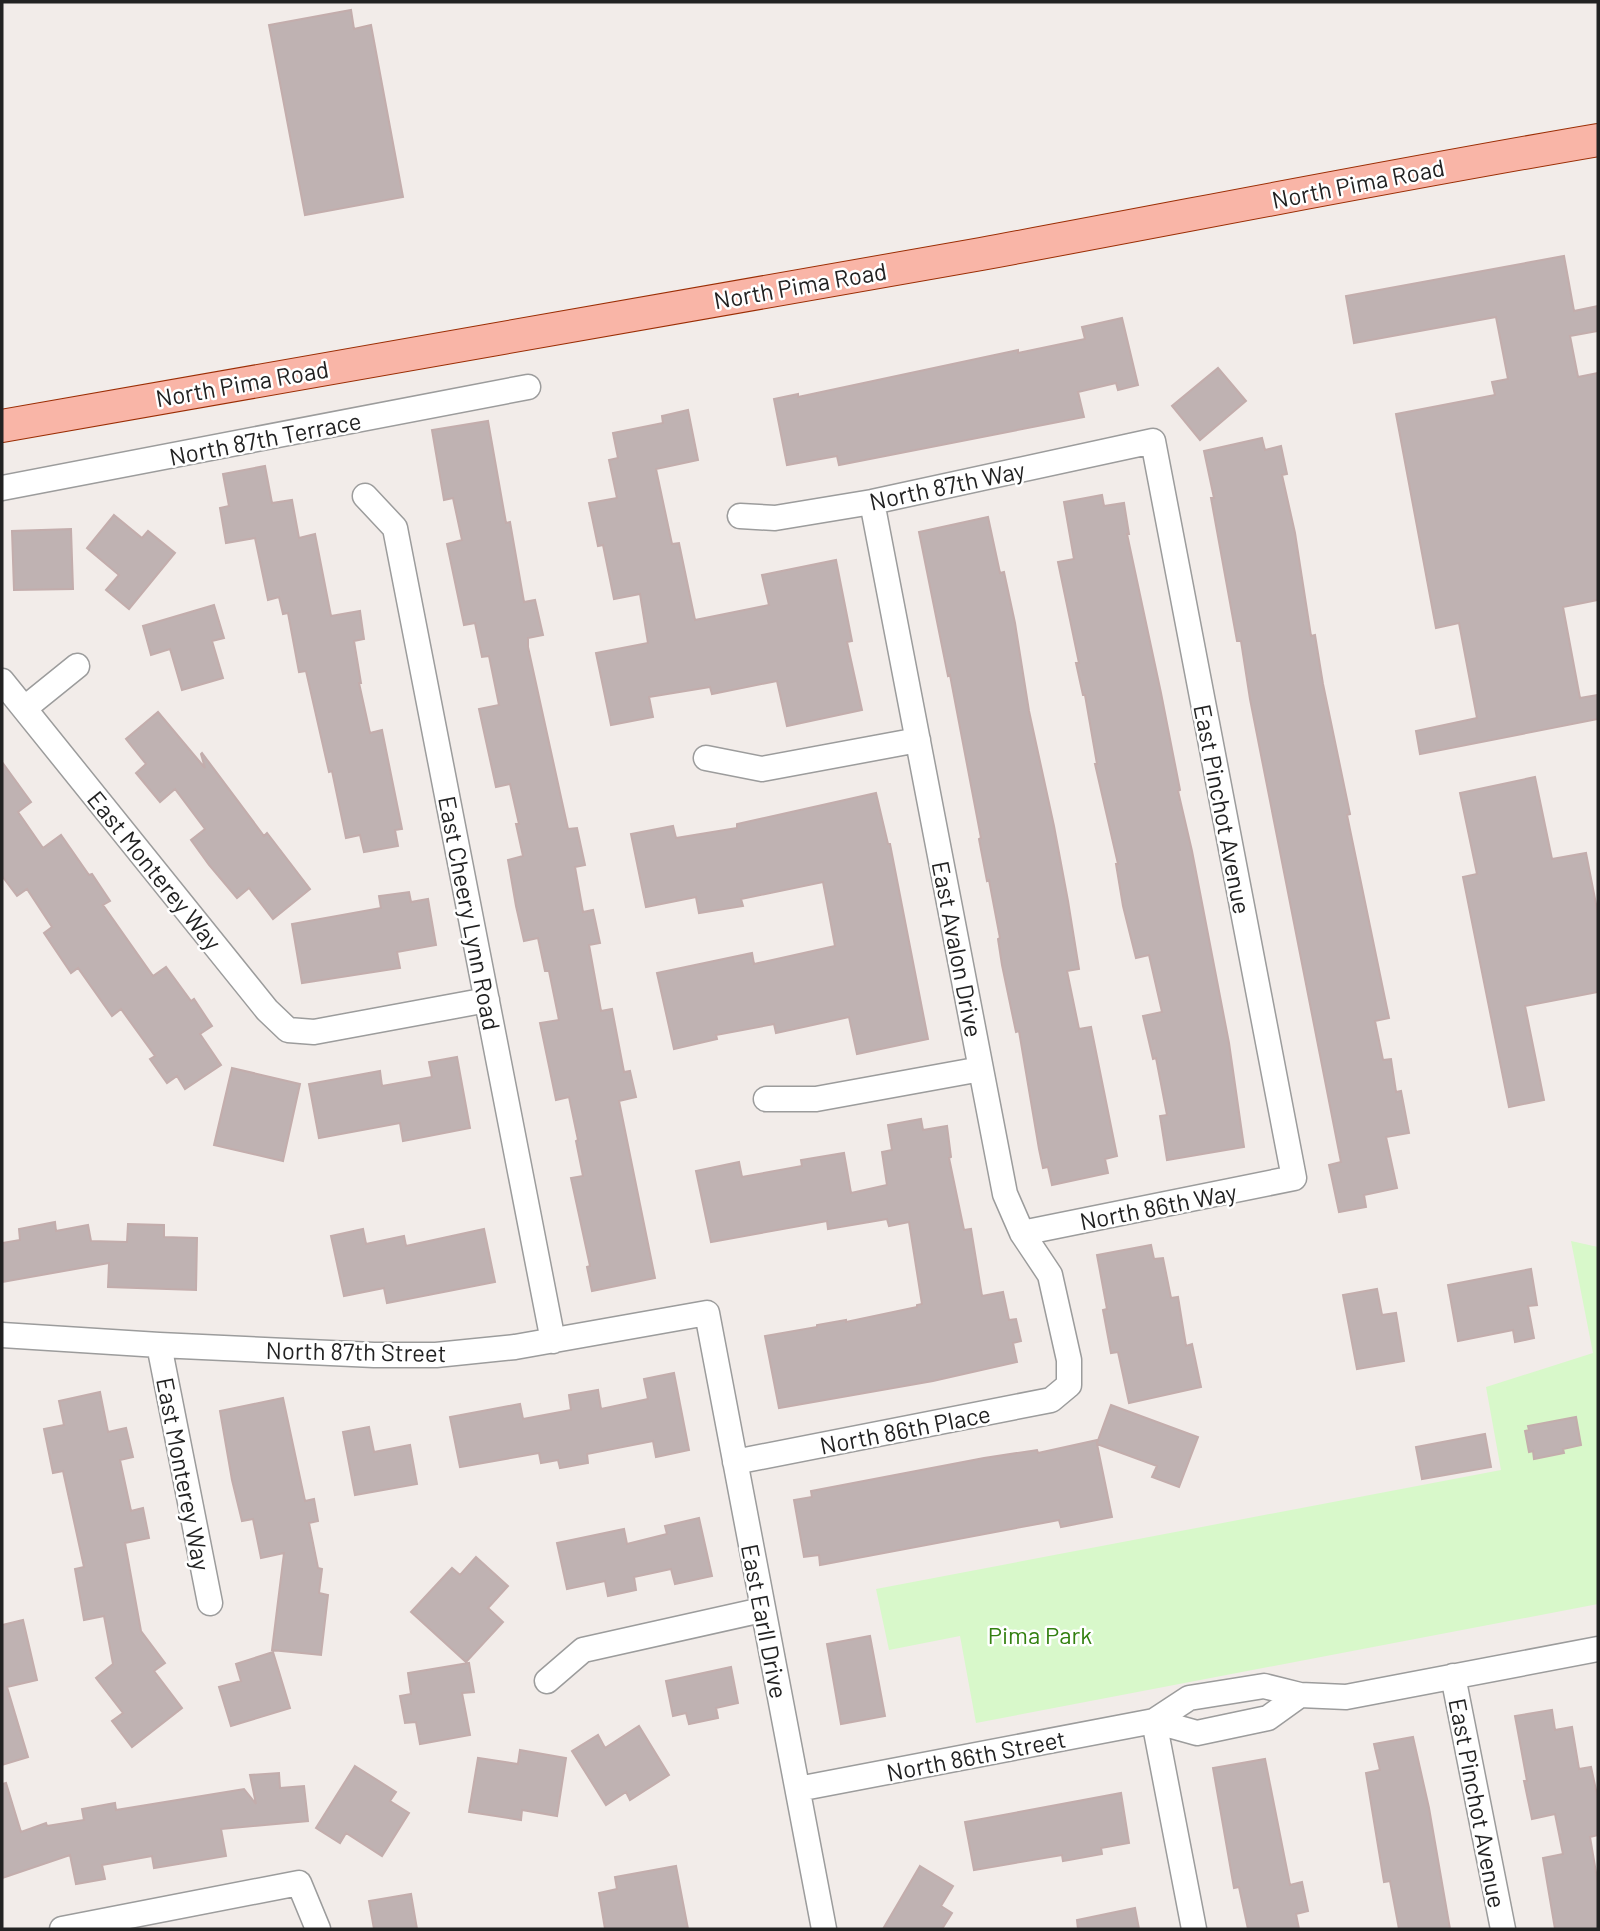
<svg xmlns="http://www.w3.org/2000/svg" width="1600" height="1931" font-family="Barlow,sans-serif">
<rect width="100%" height="100%" fill="#f2ece9"/>
<path fill="#d8f8ca" d="M 1571,1241 L 1598,1247 L 1598,1604 L 976,1723 L 960,1636 L 889,1650 L 876,1589 L 1501,1470 L 1486,1387 L 1593,1353 Z"/>
<path fill="#bfb2b2" stroke="#c3adac" stroke-width="2" d="M 351,10 L 354,29 L 371,25 L 403,197 L 305,215 L 269,25 Z
M 1564,256 L 1574,311 L 1598,306 L 1598,331 L 1570,336 L 1578,377 L 1598,373 L 1598,600 L 1563,607 L 1580,698 L 1598,695 L 1598,719 L 1420,754 L 1416,731 L 1477,718 L 1459,623 L 1436,628 L 1396,414 L 1495,395 L 1492,382 L 1508,379 L 1496,317 L 1354,343 L 1346,296 Z
M 1122,318 L 1138,385 L 1118,390 L 1116,383 L 1078,392 L 1084,417 L 839,465 L 837,456 L 787,465 L 774,399 L 798,394 L 798,397 L 1018,350 L 1018,353 L 1085,339 L 1082,327 Z
M 1218,368 L 1246,401 L 1200,440 L 1172,406 Z
M 688,410 L 698,460 L 656,469 L 672,544 L 679,543 L 695,620 L 769,605 L 762,575 L 836,560 L 852,641 L 847,642 L 862,710 L 787,726 L 777,681 L 712,694 L 710,687 L 649,697 L 653,717 L 611,725 L 596,653 L 648,643 L 640,594 L 614,599 L 603,545 L 598,546 L 589,503 L 617,498 L 609,460 L 618,458 L 613,433 L 663,423 L 662,416 Z
M 488,421 L 506,523 L 510,522 L 524,602 L 535,600 L 543,635 L 528,638 L 528,647 L 568,829 L 577,828 L 585,865 L 575,867 L 583,912 L 593,910 L 600,943 L 589,945 L 601,1011 L 612,1009 L 624,1072 L 630,1071 L 636,1097 L 619,1101 L 655,1278 L 592,1291 L 587,1267 L 590,1266 L 571,1178 L 583,1176 L 576,1141 L 578,1140 L 569,1097 L 556,1100 L 540,1023 L 559,1020 L 549,971 L 545,971 L 538,938 L 524,941 L 516,906 L 508,860 L 523,856 L 516,824 L 519,824 L 510,784 L 496,787 L 479,709 L 499,705 L 489,656 L 482,657 L 475,623 L 464,625 L 447,544 L 462,540 L 453,498 L 444,500 L 432,430 Z
M 1262,438 L 1265,450 L 1281,446 L 1287,474 L 1282,475 L 1295,533 L 1311,636 L 1315,635 L 1323,684 L 1350,814 L 1347,815 L 1389,1018 L 1375,1021 L 1383,1060 L 1391,1059 L 1396,1092 L 1401,1091 L 1409,1133 L 1386,1137 L 1397,1188 L 1364,1195 L 1366,1207 L 1339,1212 L 1329,1165 L 1341,1162 L 1250,699 L 1241,641 L 1237,641 L 1211,498 L 1214,498 L 1204,451 Z
M 265,466 L 272,503 L 292,500 L 299,538 L 315,534 L 331,616 L 360,611 L 364,639 L 354,641 L 361,683 L 359,683 L 370,733 L 382,730 L 402,829 L 395,830 L 398,846 L 364,852 L 360,835 L 346,838 L 332,771 L 329,772 L 306,671 L 299,672 L 288,613 L 283,614 L 279,597 L 268,600 L 255,538 L 226,543 L 220,508 L 229,506 L 223,474 Z
M 1102,495 L 1104,506 L 1124,503 L 1129,534 L 1127,534 L 1161,693 L 1180,790 L 1178,791 L 1192,851 L 1229,1043 L 1244,1147 L 1167,1160 L 1160,1116 L 1167,1115 L 1156,1058 L 1153,1059 L 1143,1016 L 1162,1012 L 1149,955 L 1136,958 L 1123,906 L 1116,864 L 1118,864 L 1095,764 L 1097,764 L 1085,695 L 1083,695 L 1076,663 L 1079,663 L 1058,562 L 1074,559 L 1064,502 Z
M 114,515 L 142,538 L 148,531 L 175,553 L 129,609 L 106,590 L 119,575 L 87,548 Z
M 988,517 L 1000,573 L 1004,572 L 1015,623 L 1029,711 L 1054,826 L 1068,901 L 1079,969 L 1067,971 L 1079,1029 L 1091,1027 L 1117,1156 L 1105,1159 L 1108,1173 L 1052,1185 L 1048,1167 L 1043,1168 L 1039,1149 L 1019,1031 L 1016,1032 L 1002,965 L 998,939 L 1000,938 L 989,880 L 987,881 L 979,839 L 981,838 L 950,675 L 948,676 L 919,532 Z
M 71,529 L 73,589 L 14,590 L 12,531 Z
M 214,605 L 224,638 L 212,641 L 223,678 L 182,690 L 170,649 L 151,655 L 143,626 Z
M 158,712 L 205,768 L 201,754 L 202,753 L 264,836 L 267,833 L 310,889 L 273,919 L 249,888 L 237,898 L 209,865 L 191,840 L 205,829 L 175,789 L 160,802 L 136,773 L 146,764 L 126,739 Z
M 2,762 L 31,802 L 18,812 L 43,848 L 61,835 L 89,875 L 92,874 L 110,901 L 103,905 L 153,976 L 166,967 L 191,1001 L 194,999 L 212,1026 L 200,1034 L 221,1065 L 185,1089 L 177,1076 L 167,1083 L 150,1059 L 155,1056 L 121,1009 L 112,1016 L 78,968 L 71,973 L 44,933 L 52,927 L 27,889 L 17,896 L 2,876 Z
M 1535,777 L 1552,859 L 1586,853 L 1598,914 L 1598,992 L 1525,1006 L 1544,1100 L 1509,1107 L 1463,877 L 1477,874 L 1460,793 Z
M 876,793 L 888,844 L 890,844 L 928,1039 L 857,1054 L 849,1017 L 776,1033 L 774,1024 L 716,1035 L 717,1039 L 674,1049 L 657,973 L 752,953 L 754,964 L 835,946 L 827,903 L 823,882 L 741,899 L 743,906 L 699,913 L 696,897 L 646,907 L 631,834 L 673,826 L 676,838 L 737,828 L 737,824 Z
M 409,892 L 411,902 L 428,899 L 436,945 L 397,952 L 400,968 L 302,983 L 292,924 L 381,908 L 379,896 Z
M 457,1057 L 470,1128 L 403,1141 L 400,1123 L 319,1138 L 309,1084 L 380,1071 L 382,1086 L 432,1077 L 429,1062 Z
M 232,1068 L 300,1084 L 283,1161 L 214,1145 Z
M 921,1119 L 923,1130 L 947,1126 L 951,1157 L 949,1158 L 964,1230 L 971,1229 L 982,1296 L 1003,1292 L 1009,1320 L 1016,1319 L 1021,1341 L 1013,1343 L 1017,1362 L 933,1381 L 779,1408 L 765,1336 L 817,1327 L 817,1325 L 846,1320 L 846,1322 L 917,1307 L 917,1305 L 922,1304 L 909,1222 L 889,1226 L 887,1219 L 828,1229 L 827,1221 L 711,1242 L 696,1171 L 739,1162 L 742,1177 L 802,1166 L 801,1160 L 844,1153 L 851,1193 L 887,1185 L 882,1152 L 892,1150 L 888,1125 Z
M 55,1222 L 56,1231 L 88,1225 L 91,1241 L 127,1242 L 128,1224 L 164,1225 L 164,1237 L 197,1238 L 196,1290 L 108,1287 L 109,1263 L 2,1282 L 2,1243 L 20,1240 L 19,1229 Z
M 363,1229 L 366,1244 L 404,1236 L 406,1246 L 484,1229 L 495,1282 L 387,1303 L 384,1288 L 344,1296 L 331,1236 Z
M 1151,1245 L 1154,1259 L 1163,1258 L 1171,1298 L 1178,1297 L 1186,1346 L 1192,1344 L 1201,1387 L 1129,1403 L 1118,1352 L 1111,1353 L 1103,1310 L 1107,1309 L 1097,1255 Z
M 1531,1269 L 1537,1305 L 1528,1306 L 1534,1338 L 1515,1342 L 1513,1330 L 1458,1341 L 1448,1285 Z
M 1377,1289 L 1382,1315 L 1396,1313 L 1404,1361 L 1357,1369 L 1343,1295 Z
M 674,1373 L 689,1450 L 656,1457 L 653,1441 L 587,1454 L 588,1463 L 560,1468 L 558,1460 L 541,1463 L 539,1453 L 460,1467 L 450,1417 L 520,1404 L 523,1419 L 571,1410 L 569,1395 L 598,1390 L 601,1409 L 648,1399 L 644,1379 Z
M 100,1392 L 108,1432 L 126,1428 L 133,1457 L 120,1460 L 131,1511 L 143,1508 L 149,1538 L 125,1543 L 141,1631 L 165,1663 L 154,1671 L 182,1708 L 132,1747 L 112,1721 L 123,1713 L 96,1678 L 113,1664 L 104,1616 L 84,1620 L 75,1569 L 84,1567 L 63,1471 L 53,1473 L 44,1429 L 64,1425 L 59,1401 Z
M 283,1398 L 305,1501 L 314,1499 L 318,1521 L 309,1523 L 318,1568 L 322,1569 L 319,1593 L 328,1595 L 321,1655 L 272,1650 L 284,1553 L 261,1558 L 253,1519 L 242,1521 L 232,1480 L 220,1411 Z
M 1111,1405 L 1198,1437 L 1179,1487 L 1152,1477 L 1157,1466 L 1097,1444 L 1112,1517 L 1061,1527 L 1059,1520 L 820,1565 L 819,1555 L 804,1557 L 794,1500 L 812,1497 L 811,1491 L 984,1458 L 1037,1450 L 1038,1453 L 1097,1440 L 1097,1443 Z
M 1576,1417 L 1581,1445 L 1563,1449 L 1564,1453 L 1534,1459 L 1533,1451 L 1529,1452 L 1525,1431 L 1529,1430 L 1528,1426 Z
M 369,1427 L 374,1452 L 410,1445 L 417,1484 L 355,1495 L 343,1432 Z
M 1485,1434 L 1491,1467 L 1422,1479 L 1416,1447 Z
M 699,1518 L 712,1576 L 675,1584 L 671,1569 L 634,1577 L 636,1590 L 608,1596 L 605,1581 L 567,1589 L 557,1543 L 624,1529 L 627,1544 L 667,1534 L 665,1526 Z
M 476,1557 L 508,1586 L 488,1608 L 503,1622 L 466,1662 L 411,1612 L 452,1568 L 460,1575 Z
M 23,1620 L 37,1680 L 7,1687 L 28,1757 L 2,1765 L 2,1625 Z
M 870,1636 L 885,1716 L 841,1724 L 827,1644 Z
M 273,1652 L 290,1708 L 231,1726 L 219,1687 L 241,1681 L 236,1664 Z
M 469,1663 L 474,1692 L 462,1693 L 470,1735 L 420,1744 L 416,1722 L 405,1723 L 400,1696 L 411,1694 L 408,1673 Z
M 731,1667 L 738,1703 L 716,1708 L 718,1718 L 689,1724 L 686,1713 L 673,1716 L 666,1681 Z
M 1552,1710 L 1555,1730 L 1572,1727 L 1579,1769 L 1591,1767 L 1598,1799 L 1598,1835 L 1590,1837 L 1598,1884 L 1598,1929 L 1555,1929 L 1543,1858 L 1563,1854 L 1555,1814 L 1532,1819 L 1524,1781 L 1527,1781 L 1515,1716 Z
M 639,1726 L 669,1775 L 630,1800 L 626,1792 L 606,1805 L 572,1751 L 598,1735 L 605,1748 Z
M 1413,1737 L 1429,1808 L 1450,1929 L 1399,1929 L 1390,1881 L 1384,1882 L 1366,1773 L 1380,1770 L 1374,1744 Z
M 520,1750 L 566,1758 L 557,1816 L 522,1810 L 521,1820 L 469,1812 L 478,1758 L 518,1764 Z
M 1265,1759 L 1290,1885 L 1302,1882 L 1308,1911 L 1296,1914 L 1299,1929 L 1248,1929 L 1239,1887 L 1234,1888 L 1213,1768 Z
M 355,1766 L 396,1792 L 390,1801 L 409,1813 L 382,1856 L 346,1833 L 340,1843 L 316,1828 Z
M 279,1773 L 280,1788 L 304,1786 L 308,1821 L 221,1829 L 226,1856 L 154,1868 L 152,1856 L 102,1865 L 105,1879 L 76,1884 L 70,1855 L 2,1878 L 2,1784 L 6,1783 L 21,1832 L 46,1823 L 47,1826 L 84,1820 L 82,1809 L 115,1803 L 116,1810 L 244,1789 L 256,1804 L 250,1775 Z
M 1121,1793 L 1129,1843 L 1101,1848 L 1102,1854 L 1063,1861 L 1062,1855 L 974,1870 L 965,1822 Z
M 676,1866 L 688,1929 L 605,1929 L 599,1893 L 617,1889 L 615,1877 Z
M 920,1866 L 953,1886 L 941,1906 L 952,1913 L 942,1929 L 883,1929 Z
M 411,1894 L 417,1929 L 374,1929 L 369,1901 Z
M 1135,1908 L 1139,1929 L 1078,1929 L 1077,1920 Z"/>
<g fill="none" stroke-linecap="round" stroke-linejoin="round">
<defs>
<path id="minor" d="M 2,488 L 528,387
M 365,496 L 395,528 L 553,1341
M 740,516 L 775,518 L 872,502 L 1153,441 L 1294,1178 L 1022,1233
M 2,681 L 267,1010 L 288,1030 L 314,1032 L 487,1000
M 25,708 L 77,666
M 706,758 L 762,769 L 918,740
M 766,1099 L 816,1099 L 981,1069
M 2,1335 L 159,1345 L 374,1355 L 436,1355 L 515,1347 L 707,1313 L 824,1929
M 159,1345 L 210,1603
M 735,1462 L 1051,1400 L 1069,1385 L 1069,1360 L 1050,1275 L 1022,1233 L 1005,1194 L 872,502
M 1453,1676 L 1503,1929
M 547,1681 L 583,1650 L 762,1610
M 1154,1721 L 1194,1929
M 1154,1721 L 1197,1733 L 1268,1718 L 1300,1695
M 798,1789 L 1154,1721 L 1189,1698 L 1233,1691 L 1264,1686 L 1300,1695 L 1346,1697 L 1598,1649
M 62,1929 L 299,1883 L 318,1929"/>
<path id="major" d="M 2,426 C 328,367 655,313 981,254 C 1187,216 1392,175 1598,140"/>
</defs>
<use href="#minor" stroke="#9c9c9c" stroke-width="27"/>
<use href="#major" stroke="#9b2e05" stroke-width="34"/>
<use href="#minor" stroke="#fff" stroke-width="24"/>
<use href="#major" stroke="#f9b5a7" stroke-width="32"/>
</g>
<g text-anchor="middle" dominant-baseline="central" stroke-width="5" stroke-linejoin="round" paint-order="stroke">
<g font-size="24" fill="#222" stroke="#fff">
<text transform="translate(1358 183) rotate(-11)">North Pima Road</text>
<text transform="translate(800 285) rotate(-10)">North Pima Road</text>
<text transform="translate(242 383) rotate(-10)">North Pima Road</text>
<text transform="translate(265 438) rotate(-11)">North 87th Terrace</text>
<text transform="translate(947 485) rotate(-12)">North 87th Way</text>
<text transform="translate(1223 809) rotate(79)">East Pinchot Avenue</text>
<text transform="translate(155 870) rotate(51)">East Monterey Way</text>
<text transform="translate(470 913) rotate(79)">East Cheery Lynn Road</text>
<text transform="translate(958 949) rotate(79)">East Avalon Drive</text>
<text transform="translate(1158 1206) rotate(-11)">North 86th Way</text>
<text transform="translate(356 1351) rotate(1)">North 87th Street</text>
<text transform="translate(905 1429) rotate(-11)">North 86th Place</text>
<text transform="translate(184 1474) rotate(79)">East Monterey Way</text>
<text transform="translate(765 1621) rotate(79)">East Earll Drive</text>
<text transform="translate(976 1755) rotate(-11)">North 86th Street</text>
<text transform="translate(1478 1803) rotate(79)">East Pinchot Avenue</text>
</g>
<g font-size="24" fill="#338010" stroke="#fff">
<text x="1040" y="1634">Pima Park</text>
</g>
</g>
<rect width="1600" height="1931" fill="none" stroke="#222222" stroke-width="7"/>
</svg>
